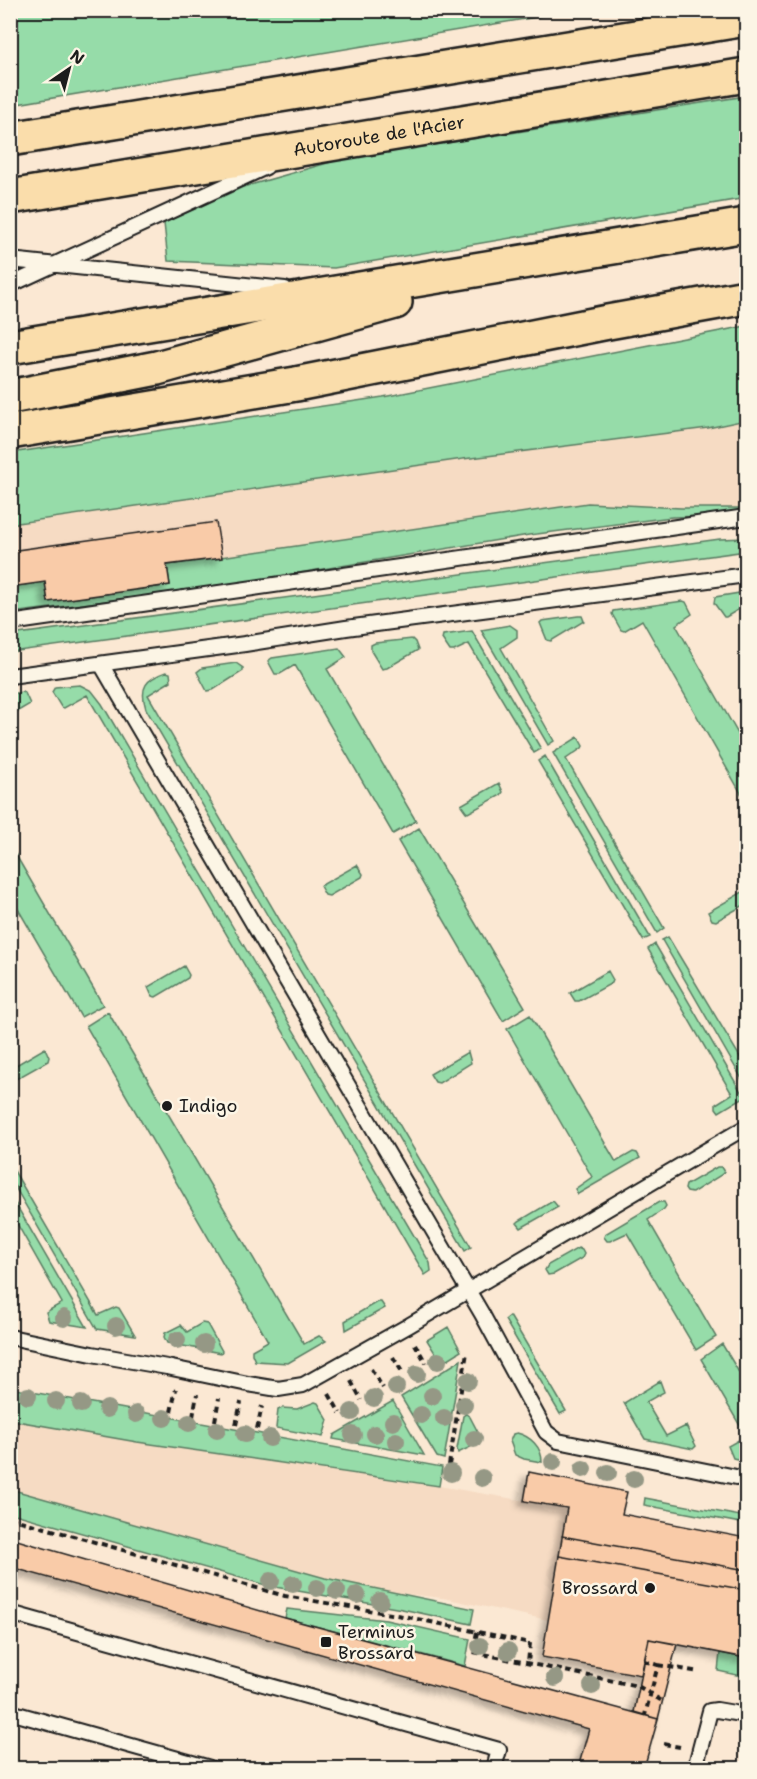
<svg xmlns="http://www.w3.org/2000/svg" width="757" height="1779" font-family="'Shantell Sans',sans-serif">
<defs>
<filter id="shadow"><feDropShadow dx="-5.5" dy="5.5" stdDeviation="3" flood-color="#0004"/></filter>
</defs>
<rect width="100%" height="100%" fill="#fbe8d3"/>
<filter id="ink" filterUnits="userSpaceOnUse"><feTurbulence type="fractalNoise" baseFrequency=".0167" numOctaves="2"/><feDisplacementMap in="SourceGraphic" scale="12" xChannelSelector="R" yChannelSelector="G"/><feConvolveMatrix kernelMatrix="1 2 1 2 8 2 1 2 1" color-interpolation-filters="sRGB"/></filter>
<g filter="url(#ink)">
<path fill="#f6dbc3" d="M 746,420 L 746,508 L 681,508 L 222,558 L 168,565 L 170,585 L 48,602 L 11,587 L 10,524 L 463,459 L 708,428 Z
M 10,1420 L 137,1442 L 439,1486 L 567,1508 L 548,1620 L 443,1598 L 396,1593 L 325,1578 L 11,1489 Z"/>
<path fill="#96dca9" stroke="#597c62" stroke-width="1.5" d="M 11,10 L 572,10 L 572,11 L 11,105 Z
M 746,96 L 746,198 L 334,268 L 168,261 L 164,223 L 243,187 L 338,160 Z
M 746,326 L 746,420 L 708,428 L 463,459 L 11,524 L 11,453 L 383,397 Z
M 588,503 L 681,508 L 746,508 L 746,515 L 672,517 L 529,535 L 208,588 L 11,613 L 10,587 L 45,582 L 48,602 L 170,585 L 167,565 Z
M 746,538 L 746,551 L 11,652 L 11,635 L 720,539 Z
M 746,592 L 746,605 L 726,617 L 724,617 L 714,603 L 715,597 Z
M 683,601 L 686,602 L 692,614 L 676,625 L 746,748 L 746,802 L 642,620 L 624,631 L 621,630 L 612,614 L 613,611 Z
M 578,616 L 582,616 L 584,621 L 551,641 L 547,640 L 540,623 L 542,621 Z
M 510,625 L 517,630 L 517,637 L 501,648 L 554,741 L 548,745 L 481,630 Z
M 472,631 L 541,749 L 534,753 L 469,644 L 454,651 L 450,651 L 442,639 L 443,635 Z
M 412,639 L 415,642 L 418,650 L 387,668 L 382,669 L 371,651 L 371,645 L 375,643 Z
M 339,648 L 346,657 L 327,669 L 416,821 L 393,834 L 295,665 L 280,674 L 275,674 L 268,661 L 272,658 Z
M 236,663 L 243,668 L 243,671 L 213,690 L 207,691 L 197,672 L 202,668 Z
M 166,672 L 170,673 L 171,681 L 148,695 L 471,1247 L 465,1251 L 146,709 C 139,687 146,679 166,672 Z
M 80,685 L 92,691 L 102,704 L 430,1263 L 431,1271 L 425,1275 L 87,695 L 64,708 L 61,707 L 52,692 L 55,687 Z
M 22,692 L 25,693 L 30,704 L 13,714 L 11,711 L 11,694 Z
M 578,737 L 583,746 L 582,748 L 566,759 L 664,928 L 657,933 L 553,753 Z
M 545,756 L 650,937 L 643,940 L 538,761 Z
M 499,783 L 503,792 L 501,795 L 468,813 L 466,812 L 461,805 Z
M 419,828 L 525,1007 L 503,1021 L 398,841 Z
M 10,845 L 103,1005 L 81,1017 L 11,897 Z
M 357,865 L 363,874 L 362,877 L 329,896 L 325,895 L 320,886 Z
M 746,890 L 746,904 L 716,921 L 712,920 L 708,912 Z
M 668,937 L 746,1067 L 746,1086 L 662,940 Z
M 655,944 L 744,1097 L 719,1112 L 716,1108 L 716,1104 L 732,1094 L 648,949 Z
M 184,966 L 189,975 L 188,978 L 156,997 L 152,996 L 148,987 Z
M 608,971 L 613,980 L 612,983 L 579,1001 L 575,1001 L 570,993 Z
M 108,1012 L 304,1344 L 319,1336 L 326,1341 L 288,1363 L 255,1361 L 252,1354 L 252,1350 L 268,1341 L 86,1026 Z
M 530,1015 L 616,1162 L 633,1152 L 637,1153 L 640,1158 L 578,1194 L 575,1189 L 592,1177 L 507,1029 Z
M 45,1048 L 49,1057 L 48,1061 L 16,1079 L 12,1078 L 11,1068 Z
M 468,1052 L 471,1063 L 439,1083 L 435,1082 L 430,1074 Z
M 10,1164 L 98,1315 L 116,1307 L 119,1308 L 135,1335 L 97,1329 L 11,1180 Z
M 717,1167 L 721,1167 L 724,1172 L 721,1175 L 692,1193 L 687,1192 L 685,1189 L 686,1185 Z
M 10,1197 L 11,1196 L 87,1327 L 49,1321 L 46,1312 L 62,1303 L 11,1213 Z
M 553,1201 L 558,1207 L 521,1228 L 517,1223 L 519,1221 Z
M 659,1202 L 664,1202 L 666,1206 L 664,1209 L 648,1220 L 716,1337 L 696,1350 L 627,1233 L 610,1241 L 607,1241 L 604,1237 L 605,1234 Z
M 578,1248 L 582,1250 L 584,1254 L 582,1258 L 554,1274 L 548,1275 L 545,1270 L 548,1265 Z
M 377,1302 L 381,1302 L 385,1308 L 346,1330 L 345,1321 Z
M 510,1316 L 566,1411 L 560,1414 L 505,1320 Z
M 202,1323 L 207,1324 L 222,1351 L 221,1353 L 167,1343 L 164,1337 L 165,1333 L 181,1325 L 187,1332 Z
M 448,1327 L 461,1351 L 434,1368 L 430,1361 L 437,1356 L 427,1340 Z
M 722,1344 L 746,1384 L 746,1461 L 733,1458 L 728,1446 L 746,1436 L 701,1359 Z
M 461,1360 L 444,1459 L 437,1457 L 401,1397 Z
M 660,1381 L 664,1392 L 646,1402 L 666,1436 L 686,1426 L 696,1446 L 693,1449 L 645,1439 L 624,1403 Z
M 10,1388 L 442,1467 L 439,1486 L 137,1442 L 11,1420 Z
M 393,1401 L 424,1455 L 333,1439 L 334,1435 Z
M 315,1402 L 318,1403 L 328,1420 L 323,1437 L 276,1428 L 278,1410 L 282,1408 L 297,1409 Z
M 466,1414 L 470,1417 L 481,1438 L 479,1443 L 458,1453 L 457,1449 L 463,1416 Z
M 517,1433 C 530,1436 542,1447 542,1462 L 524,1459 L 515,1455 L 510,1441 L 513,1434 Z
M 10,1489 L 325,1578 L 474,1609 L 471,1624 L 402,1609 L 269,1586 L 11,1513 Z
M 645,1498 L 746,1517 L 746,1524 L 644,1505 Z
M 287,1609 L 386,1620 L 470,1639 L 465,1666 L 285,1618 Z
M 720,1653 L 746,1658 L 746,1677 L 718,1671 Z"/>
<path fill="#f9cba8" stroke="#1c1c1c" stroke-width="1.5" filter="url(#shadow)" d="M 216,522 L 222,558 L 167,565 L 170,585 L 48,602 L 45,582 L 10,587 L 10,551 Z
M 529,1472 L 627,1492 L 622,1514 L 746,1538 L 746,1658 L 649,1639 L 641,1675 L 542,1657 L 567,1508 L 524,1501 Z
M 10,1538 L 285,1618 L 658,1719 L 644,1768 L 578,1768 L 589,1729 L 10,1567 Z
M 649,1639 L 677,1644 L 658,1719 L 634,1712 Z
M 10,1762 L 34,1768 L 10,1768 Z"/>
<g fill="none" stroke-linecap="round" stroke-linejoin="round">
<defs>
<path id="lane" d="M 10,260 L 285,289
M 10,285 L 266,167
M 10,623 L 746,517
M 101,664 L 482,1314 L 546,1432 L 558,1441 L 746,1479
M 10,676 L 245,644 L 346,628 L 746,575
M 10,1337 L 92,1354 L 167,1367 L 248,1384 L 278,1389 L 303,1385 L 408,1326 L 746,1127
M 10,1613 L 499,1750 L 494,1768
M 10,1712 L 210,1768
M 695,1768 L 710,1711 L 717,1710 L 746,1715"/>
<g id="highway">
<path d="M 10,139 L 746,19"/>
<path id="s1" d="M 10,197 L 746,75"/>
<path d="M 10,347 L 746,225"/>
<path d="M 10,397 L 157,368 L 395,302"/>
<path d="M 10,432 L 296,384 L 608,322 L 746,297"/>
</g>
</defs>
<use href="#lane" stroke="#1c1c1c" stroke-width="18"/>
<use href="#highway" stroke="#1c1c1c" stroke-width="38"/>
<path stroke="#1c1c1c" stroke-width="4" stroke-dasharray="6 4.5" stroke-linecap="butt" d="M 415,1344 L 426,1363
M 393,1357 L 404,1375
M 371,1369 L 383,1388
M 351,1381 L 361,1400
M 329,1394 L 340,1413
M 171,1412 L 176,1389
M 193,1417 L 197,1394
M 215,1421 L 219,1398
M 236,1425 L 241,1402
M 257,1429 L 262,1406
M 449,1465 L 467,1352
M 10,1518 L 285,1596 L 403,1616 L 530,1643 L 528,1663
M 477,1632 L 473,1652 L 638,1686 L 662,1701
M 644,1661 L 658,1665 L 645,1715
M 658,1665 L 699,1672
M 664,1744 L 680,1747
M 658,1768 L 659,1768"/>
<use href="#lane" stroke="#fcf5e5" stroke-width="14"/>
<use href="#highway" stroke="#faddab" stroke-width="33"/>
<path stroke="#1c1c1c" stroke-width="1.5" d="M 562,1536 L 746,1570
M 559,1556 L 746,1590"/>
</g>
<g fill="#959885">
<circle cx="64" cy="1318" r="9"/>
<circle cx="116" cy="1326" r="9"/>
<circle cx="177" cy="1340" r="9"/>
<circle cx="204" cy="1344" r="9"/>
<circle cx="438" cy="1361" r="9"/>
<circle cx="417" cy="1374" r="9"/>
<circle cx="468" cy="1381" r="9"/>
<circle cx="396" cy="1387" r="9"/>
<circle cx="28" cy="1396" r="9"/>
<circle cx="432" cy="1396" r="9"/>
<circle cx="374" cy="1398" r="9"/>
<circle cx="56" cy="1401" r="9"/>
<circle cx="81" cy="1404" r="9"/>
<circle cx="464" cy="1405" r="9"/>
<circle cx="107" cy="1409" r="9"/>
<circle cx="352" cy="1412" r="9"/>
<circle cx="136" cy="1414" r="9"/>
<circle cx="421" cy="1415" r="9"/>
<circle cx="164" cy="1418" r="9"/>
<circle cx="444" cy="1418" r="9"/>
<circle cx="393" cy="1422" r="9"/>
<circle cx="189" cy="1423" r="9"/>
<circle cx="217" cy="1430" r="9"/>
<circle cx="245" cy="1434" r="9"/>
<circle cx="375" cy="1434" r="9"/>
<circle cx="353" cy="1435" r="9"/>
<circle cx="270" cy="1438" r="9"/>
<circle cx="474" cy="1439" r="9"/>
<circle cx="396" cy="1441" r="9"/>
<circle cx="553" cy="1462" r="9"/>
<circle cx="583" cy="1469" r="9"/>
<circle cx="451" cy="1473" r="9"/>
<circle cx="608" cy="1473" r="9"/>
<circle cx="482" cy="1478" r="9"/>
<circle cx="634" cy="1479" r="9"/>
<circle cx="271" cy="1581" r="9"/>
<circle cx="293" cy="1584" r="9"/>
<circle cx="317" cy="1588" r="9"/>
<circle cx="337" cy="1591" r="9"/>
<circle cx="357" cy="1595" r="9"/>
<circle cx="380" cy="1601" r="9"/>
<circle cx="480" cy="1646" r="9"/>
<circle cx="508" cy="1651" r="9"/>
<circle cx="555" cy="1678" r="9"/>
<circle cx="592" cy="1686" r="9"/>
</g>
</g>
<g fill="#1c1c1c" stroke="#fcf5e5" stroke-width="2">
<circle cx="167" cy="1106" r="6"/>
<circle cx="650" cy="1588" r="6"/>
<rect x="320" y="1636" width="12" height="12" rx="3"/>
</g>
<g text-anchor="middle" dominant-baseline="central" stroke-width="5" stroke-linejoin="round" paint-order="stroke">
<g font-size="18" fill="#1c1c1c" stroke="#fcf5e5">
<text stroke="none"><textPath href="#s1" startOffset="374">Autoroute de l'Acier</textPath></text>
</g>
<g font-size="18" fill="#1c1c1c" stroke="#fcf5e5" text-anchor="start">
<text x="179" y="1106">Indigo</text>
<text x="638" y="1588" text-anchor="end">Brossard</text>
<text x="338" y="1632">Terminus<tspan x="338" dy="21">Brossard</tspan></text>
</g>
</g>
<rect width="757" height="1779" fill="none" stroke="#fcf5e5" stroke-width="36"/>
<rect x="18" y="18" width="721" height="1743" fill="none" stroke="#1c1c1c" stroke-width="2" filter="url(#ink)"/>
<g transform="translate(69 69) rotate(35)" stroke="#fcf5e5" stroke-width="4.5" paint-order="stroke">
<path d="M0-4.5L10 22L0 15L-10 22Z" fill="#1c1c1c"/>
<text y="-9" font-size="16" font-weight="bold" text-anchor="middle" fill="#1c1c1c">N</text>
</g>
</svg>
